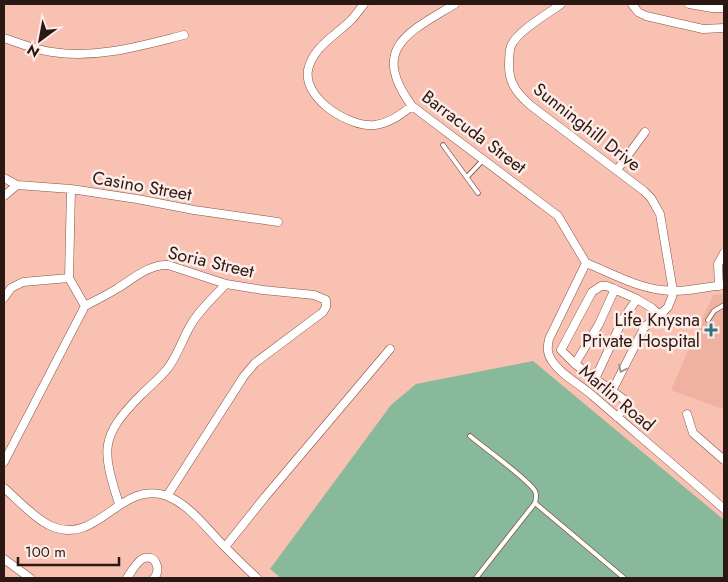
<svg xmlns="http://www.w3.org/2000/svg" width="728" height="582" font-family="Jost,sans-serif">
<rect width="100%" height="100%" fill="#f8c1b1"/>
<path fill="#f0b2a0" d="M 724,294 L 724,407 L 720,408 L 671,390 L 713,295 Z"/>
<path fill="#88b99a" d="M 533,361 L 724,520 L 724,578 L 281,578 L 270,569 L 391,405 L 416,384 Z"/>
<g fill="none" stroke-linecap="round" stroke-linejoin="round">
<defs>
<path id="service" d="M 443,145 L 478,193
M 467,177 L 484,159
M 708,320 L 714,311 L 724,305
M 470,436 C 483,447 528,479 535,491 C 537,495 536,499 535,503 L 476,578
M 535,503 L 624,578"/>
<path id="minor" d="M 364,4 C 360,9 356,15 352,19 C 337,35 313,46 308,70 C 303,99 350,128 375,125 C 390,123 400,115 412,106
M 455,4 C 409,32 369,48 412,106 L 558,216 L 586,263
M 561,4 C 548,14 517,31 511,46 C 509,52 509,60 509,66 C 509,84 518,94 530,105 L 644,191 L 651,198 L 660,214 L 673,291 L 672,297 L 668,307 L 663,312 L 658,314 L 644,328 L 612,391 L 575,364 L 561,350 L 592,292 L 601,286 L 607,286 L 637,299 L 652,308 L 658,314
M 632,4 L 638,12 L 646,16 L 703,29 L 724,28
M 689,4 L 712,8 L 724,8
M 4,38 C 19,43 35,50 52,52 C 97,59 140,46 184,35
M 617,170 L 645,132
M 4,178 L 17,185 L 71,189 L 137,199 L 194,210 L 278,222
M 4,196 L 17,185
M 586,263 L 549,339 C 547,348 547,354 552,361 C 562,376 580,384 593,396 C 637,434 681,471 724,509
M 586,263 C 611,273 636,287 662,290 C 683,293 704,287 724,285
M 69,278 L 71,189
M 69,278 L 85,306
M 719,286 L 718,264 L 724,253
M 4,298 L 11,288 L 23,282 L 69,278
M 85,306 C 96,300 107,295 118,288 C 133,279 149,264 168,265 L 226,284 L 263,290 L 314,295 L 326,300 L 326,307 L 323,312 L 255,363 L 244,376 L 167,496
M 575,364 L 599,324 L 615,289
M 595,379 L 623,319 L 637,299
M 612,391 L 629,403 L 617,417
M 687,414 L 693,433 L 724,460
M 4,462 L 85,306
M 4,488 C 17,499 35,519 51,526 C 98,547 120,479 167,496 C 190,505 207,529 224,546 C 235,557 246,568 257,578
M 119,504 C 102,450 99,437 141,395 C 150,386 160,378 168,368 C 177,356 182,341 189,328 C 198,311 213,298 226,284
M 225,547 L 265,497 L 390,349
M 4,559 L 30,578
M 127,578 C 131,572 136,563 142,559 C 155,552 162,570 154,578"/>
</defs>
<use href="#service" stroke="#835447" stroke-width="5.5"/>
<use href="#minor" stroke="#835447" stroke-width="9"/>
<use href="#service" stroke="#fff" stroke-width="4"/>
<use href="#minor" stroke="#fff" stroke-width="8"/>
</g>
<defs><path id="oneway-chevron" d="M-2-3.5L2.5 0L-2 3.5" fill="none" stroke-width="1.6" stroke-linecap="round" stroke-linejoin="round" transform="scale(1.25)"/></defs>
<use stroke="#a09794" href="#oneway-chevron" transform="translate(622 369) rotate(116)"/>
<path fill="#307484" stroke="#fdece7" stroke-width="2" d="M708.5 322.5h5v5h5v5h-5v5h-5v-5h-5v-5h5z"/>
<g text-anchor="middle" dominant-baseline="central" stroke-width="5" stroke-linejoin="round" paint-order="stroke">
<g font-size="18" fill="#2b1812" stroke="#fdece7">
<text transform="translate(587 127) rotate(38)">Sunninghill Drive</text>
<text transform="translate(474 132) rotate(37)">Barracuda Street</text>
<text transform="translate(142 186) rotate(10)">Casino Street</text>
<text transform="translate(211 262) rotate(13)">Soria Street</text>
<text transform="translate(617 398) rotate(40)">Marlin Road</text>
</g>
<g font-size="18" fill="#2b1812" stroke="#fdece7" text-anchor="end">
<text x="700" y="320">Life Knysna<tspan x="700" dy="21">Private Hospital</tspan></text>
</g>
</g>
<rect width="728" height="582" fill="none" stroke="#2b1812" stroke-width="10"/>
<g transform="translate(40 40) rotate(212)" stroke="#fdece7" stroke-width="4" paint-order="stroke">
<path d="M0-4L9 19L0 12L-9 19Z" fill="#2b1812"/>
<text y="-8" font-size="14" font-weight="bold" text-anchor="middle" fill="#2b1812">N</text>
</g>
<path d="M18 557v8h101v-8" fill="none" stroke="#2b1812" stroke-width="2.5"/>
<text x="25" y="557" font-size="15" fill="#2b1812" stroke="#fdece7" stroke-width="4" paint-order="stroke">100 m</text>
</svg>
